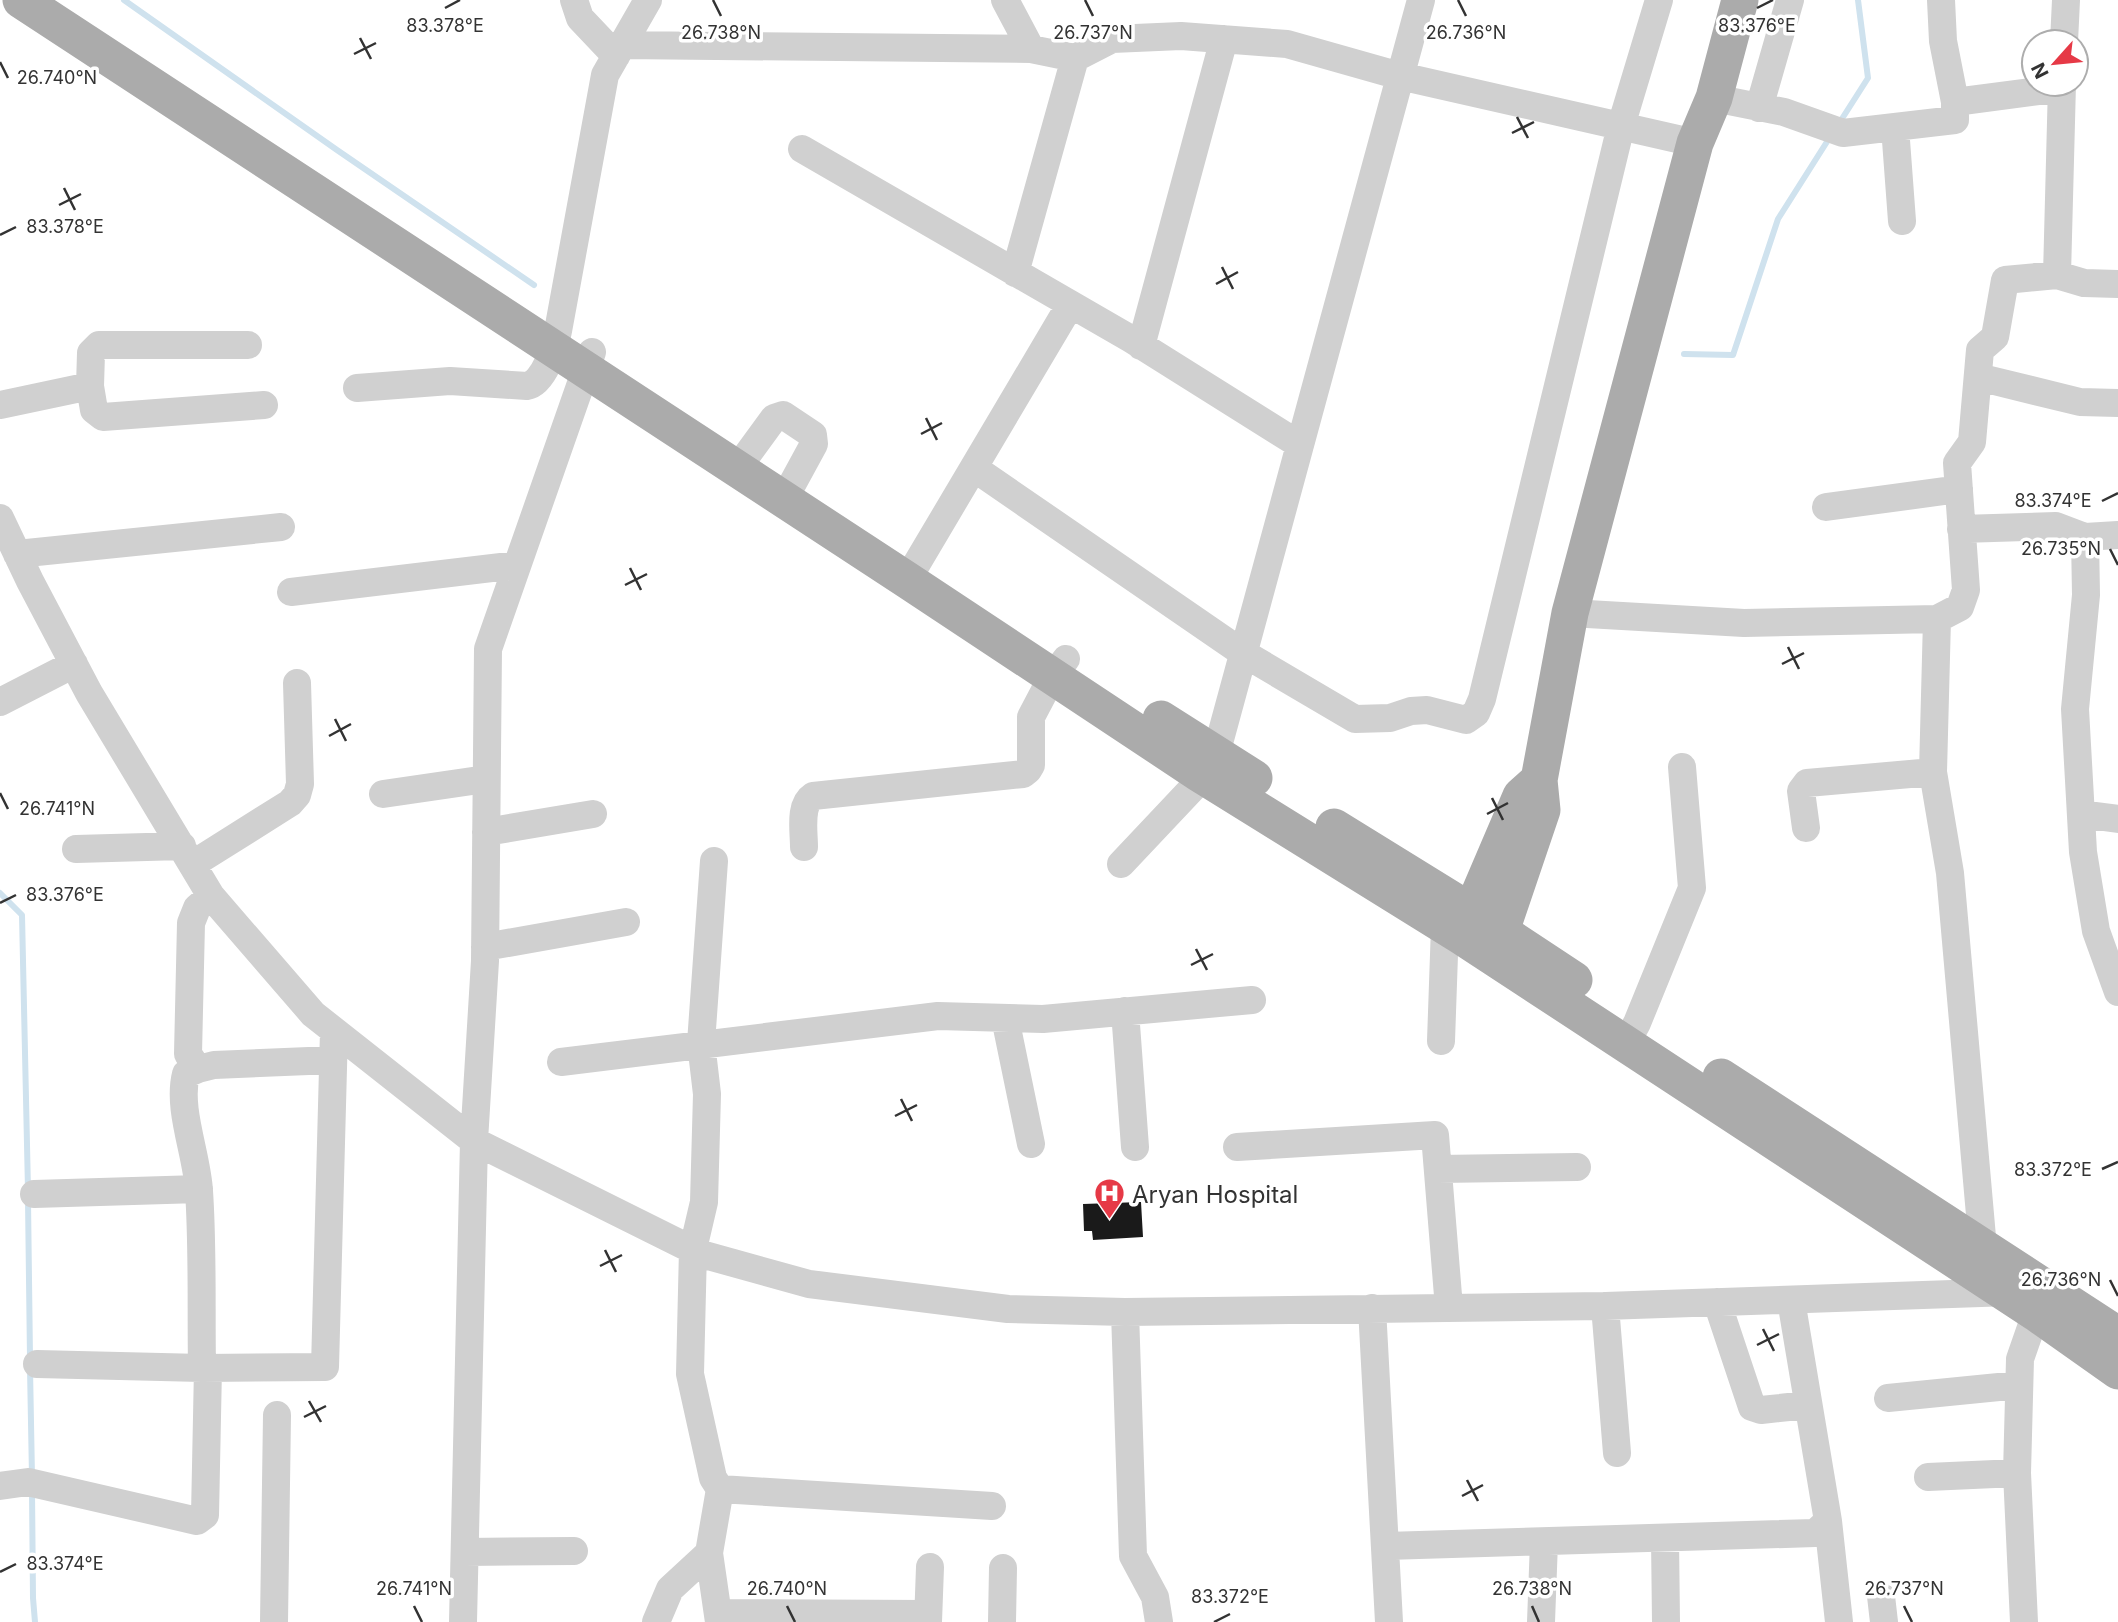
<svg xmlns="http://www.w3.org/2000/svg" width="2118" height="1622" font-family="Inter,sans-serif">
<rect width="100%" height="100%" fill="#fff"/>
<g fill="none" stroke-linecap="round" stroke-linejoin="round">
<path stroke="#cfe2ee" stroke-width="6" d="M 124,0 L 337,150 L 534,285
M 1838,125 L 1868,78 L 1858,0
M 1684,354 L 1733,355 L 1778,219 L 1830,137
M 0,893 L 22,915 L 28,1190
M 28,1200 L 30,1358
M 30,1368 L 32,1477
M 32,1491 L 33,1598 L 35,1622"/>
</g>
<path fill="#1a1a1a" d="M 1141,1202 L 1143,1237 L 1093,1240 L 1092,1231 L 1084,1231 L 1083,1204 Z"/>
<g fill="none" stroke-linecap="round" stroke-linejoin="round">
<path stroke="#d0d0d0" stroke-width="28" d="M 574,0 L 580,18 L 616,56
M 1005,0 L 1031,49
M 1941,0 L 1943,41 L 1955,102
M 2064,42 L 2066,0
M 622,45 L 1031,49 L 1075,58
M 1714,98 L 1784,112 L 1843,133 L 1955,120 L 1955,102 L 2062,88
M 1759,108 L 1790,0
M 1895,127 L 1902,221
M 802,149 L 1131,339 L 1300,445
M 1015,273 L 1075,58 L 1112,39 L 1181,36 L 1287,44 L 1400,76 L 1695,143
M 2057,275 L 2062,84
M 248,345 L 99,345 L 91,353 L 90,386 L 94,410 L 103,417 L 264,405
M 1141,346 L 1224,39
M 1978,377 L 2080,402 L 2118,403
M 357,388 L 450,381 L 527,386 C 544,383 555,347 558,331 L 605,75 L 648,0
M 0,405 L 90,386
M 974,468 L 1243,653 L 1355,719 L 1390,718 L 1411,711 L 1427,710 L 1466,720 L 1476,713 L 1482,699 L 1621,126 L 1659,0
M 736,470 L 774,418 L 783,415 L 813,435 L 814,444 L 783,501
M 1826,507 L 1959,489
M 0,518 L 30,581 L 89,693 L 211,896 L 313,1014 L 474,1141 L 701,1254 L 809,1284 L 1008,1309 L 1125,1312 L 1605,1306 L 2010,1292
M 1961,529 L 2056,526 L 2085,537 L 2118,535
M 2085,537 L 2086,595 L 2075,709 L 2083,852 L 2096,931 L 2118,992
M 17,554 L 281,527
M 907,580 L 1070,305
M 291,592 L 517,565
M 1570,613 L 1744,623 L 1937,619 L 1960,607 L 1966,590 L 1957,463 L 1972,442 L 1980,350 L 1995,337 L 2005,280 L 2057,275 L 2084,283 L 2118,284
M 1937,619 L 1933,772 L 1950,873 L 1984,1260
M 0,702 L 74,664
M 383,794 L 486,779
M 2081,814 L 2118,819
M 1806,828 L 1801,791 L 1807,783 L 1933,772
M 486,832 L 593,814
M 804,847 C 804,831 799,805 813,796 L 1023,774 L 1028,770 L 1031,765 L 1031,717 L 1052,677 L 1066,659
M 76,849 L 182,846
M 714,861 L 701,1043 L 707,1094 L 704,1202 L 693,1249 L 690,1374 L 713,1478 L 720,1489 L 992,1506
M 193,864 L 290,803 L 297,795 L 300,784 L 297,683
M 1121,864 L 1204,776 L 1216,754 L 1421,0
M 485,947 L 626,922
M 1125,1011 L 1135,1147
M 1005,1018 L 1031,1144
M 1441,1041 L 1445,926
M 1625,1045 L 1637,1023 L 1692,888 L 1682,767
M 561,1062 L 938,1016 L 1043,1019 L 1252,1000
M 198,1069 L 188,1054 L 191,923 L 197,908 L 211,896
M 1237,1147 L 1435,1135 L 1449,1308
M 1438,1169 L 1577,1167
M 34,1194 L 199,1189
M 1717,1302 L 1752,1407 L 1761,1410 L 1808,1405
M 1605,1306 L 1617,1453
M 1372,1308 L 1389,1622
M 1125,1312 L 1133,1556 L 1155,1597 L 1159,1622
M 37,1364 L 202,1368 L 325,1367 L 334,1031
M 202,1368 C 201,1309 203,1250 199,1191 C 197,1154 177,1109 186,1074 L 198,1069 L 214,1065 L 333,1060
M 1888,1398 L 2019,1385
M 1928,1477 L 2017,1473
M 0,1486 L 28,1482 L 197,1521 L 205,1515 L 208,1368
M 1828,1521 L 1839,1622
M 1665,1538 L 1666,1622
M 1386,1546 L 1815,1533 L 1828,1521 L 1791,1300
M 465,1552 L 574,1551
M 1881,1596 L 1884,1622
M 718,1613 L 928,1614
M 274,1622 L 277,1415
M 463,1622 L 474,1141 L 485,961 L 488,649 L 592,352
M 656,1622 L 670,1589 L 709,1553
M 719,1622 L 709,1553 L 720,1489
M 928,1622 L 930,1567
M 1002,1622 L 1003,1568
M 1541,1622 L 1544,1542
M 2024,1622 L 2017,1473 L 2020,1359 L 2036,1313 L 2045,1298"/>
<path stroke="#ababab" stroke-width="37" d="M 21,0 L 907,580 L 1200,774 L 1461,936 L 2036,1313 L 2118,1371
M 1161,719 L 1254,778
M 1334,827 L 1470,911 L 1574,980
M 1462,934 L 1521,796 L 1539,780
M 1491,950 L 1501,931 L 1542,810 L 1539,780 L 1570,613 L 1695,143 L 1714,98 L 1740,0
M 1721,1077 L 2118,1335"/>
</g>
<path fill="none" stroke="#333" stroke-width="2.5" d="M 713,0 L 721,16M 1085,0 L 1093,16M 1458,0 L 1466,16M 445,8 L 460,0M 1757,8 L 1773,0M 360,38 L 371,59M 354,54 L 376,43M 0,62 L 8,78M 1517,117 L 1528,138M 1512,133 L 1534,122M 64,188 L 75,210M 59,205 L 81,194M 0,235 L 16,227M 1222,267 L 1233,289M 1216,284 L 1238,272M 926,418 L 937,440M 921,434 L 942,423M 2102,501 L 2118,493M 2110,549 L 2118,565M 630,568 L 641,590M 625,585 L 647,574M 1788,647 L 1799,669M 1782,664 L 1804,653M 335,719 L 346,741M 329,736 L 351,724M 0,793 L 8,809M 1492,798 L 1503,820M 1487,814 L 1508,803M 0,903 L 16,895M 1196,949 L 1207,970M 1191,965 L 1213,954M 901,1099 L 912,1121M 895,1116 L 917,1105M 2102,1169 L 2118,1162M 605,1250 L 616,1272M 600,1266 L 622,1255M 2110,1280 L 2118,1296M 1763,1329 L 1774,1351M 1757,1345 L 1779,1334M 309,1401 L 321,1422M 304,1417 L 326,1406M 1467,1480 L 1478,1501M 1462,1496 L 1483,1485M 0,1572 L 16,1564M 414,1606 L 422,1622M 787,1606 L 795,1622M 1532,1606 L 1539,1622M 1904,1606 L 1912,1622M 1214,1622 L 1230,1614"/>
<defs>
<symbol id="hospital-pin" viewBox="-11 -11 22 30"><path d="M0 17L-7.5 6A9.5 9.5 0 1 1 7.5 6Z" fill="#e63946" stroke="#fff"/><path d="M-5-5h3v3.5h4V-5h3V5h-3V1.5h-4V5h-3Z" fill="#fff"/></symbol>
</defs>
<g fill-rule="evenodd">
<use href="#hospital-pin" x="1092" y="1176" width="35" height="47"/>
</g>
<g text-anchor="middle" dominant-baseline="central" stroke-width="7" stroke-linejoin="round" paint-order="stroke">
<g font-size="24" fill="#333" stroke="#fff" text-anchor="start">
<text x="1132" y="1194">Aryan Hospital</text>
</g>
</g>
<g font-size="18" text-anchor="middle" fill="#333" stroke="#fff" stroke-width="7" stroke-linejoin="round" paint-order="stroke">
<text x="445" y="32">83.378°E</text>
<text x="1757" y="32">83.376°E</text>
<text x="721" y="39">26.738°N</text>
<text x="1093" y="39">26.737°N</text>
<text x="1466" y="39">26.736°N</text>
<text x="57" y="84">26.740°N</text>
<text x="65" y="233">83.378°E</text>
<text x="2053" y="507">83.374°E</text>
<text x="2061" y="555">26.735°N</text>
<text x="57" y="815">26.741°N</text>
<text x="65" y="901">83.376°E</text>
<text x="2053" y="1176">83.372°E</text>
<text x="2061" y="1286">26.736°N</text>
<text x="65" y="1570">83.374°E</text>
<text x="414" y="1595">26.741°N</text>
<text x="787" y="1595">26.740°N</text>
<text x="1532" y="1595">26.738°N</text>
<text x="1904" y="1595">26.737°N</text>
<text x="1230" y="1603">83.372°E</text>
</g>
<g transform="translate(2055 63) rotate(243)"><circle r="33" fill="#ffffff" stroke="#adadad" stroke-width="2"/>
<path d="M0-5L12 26L0 18L-12 26Z" fill="#e63946"/>
<text y="-10" font-size="19" font-weight="bold" text-anchor="middle" fill="#333333">N</text>
</g>
</svg>
